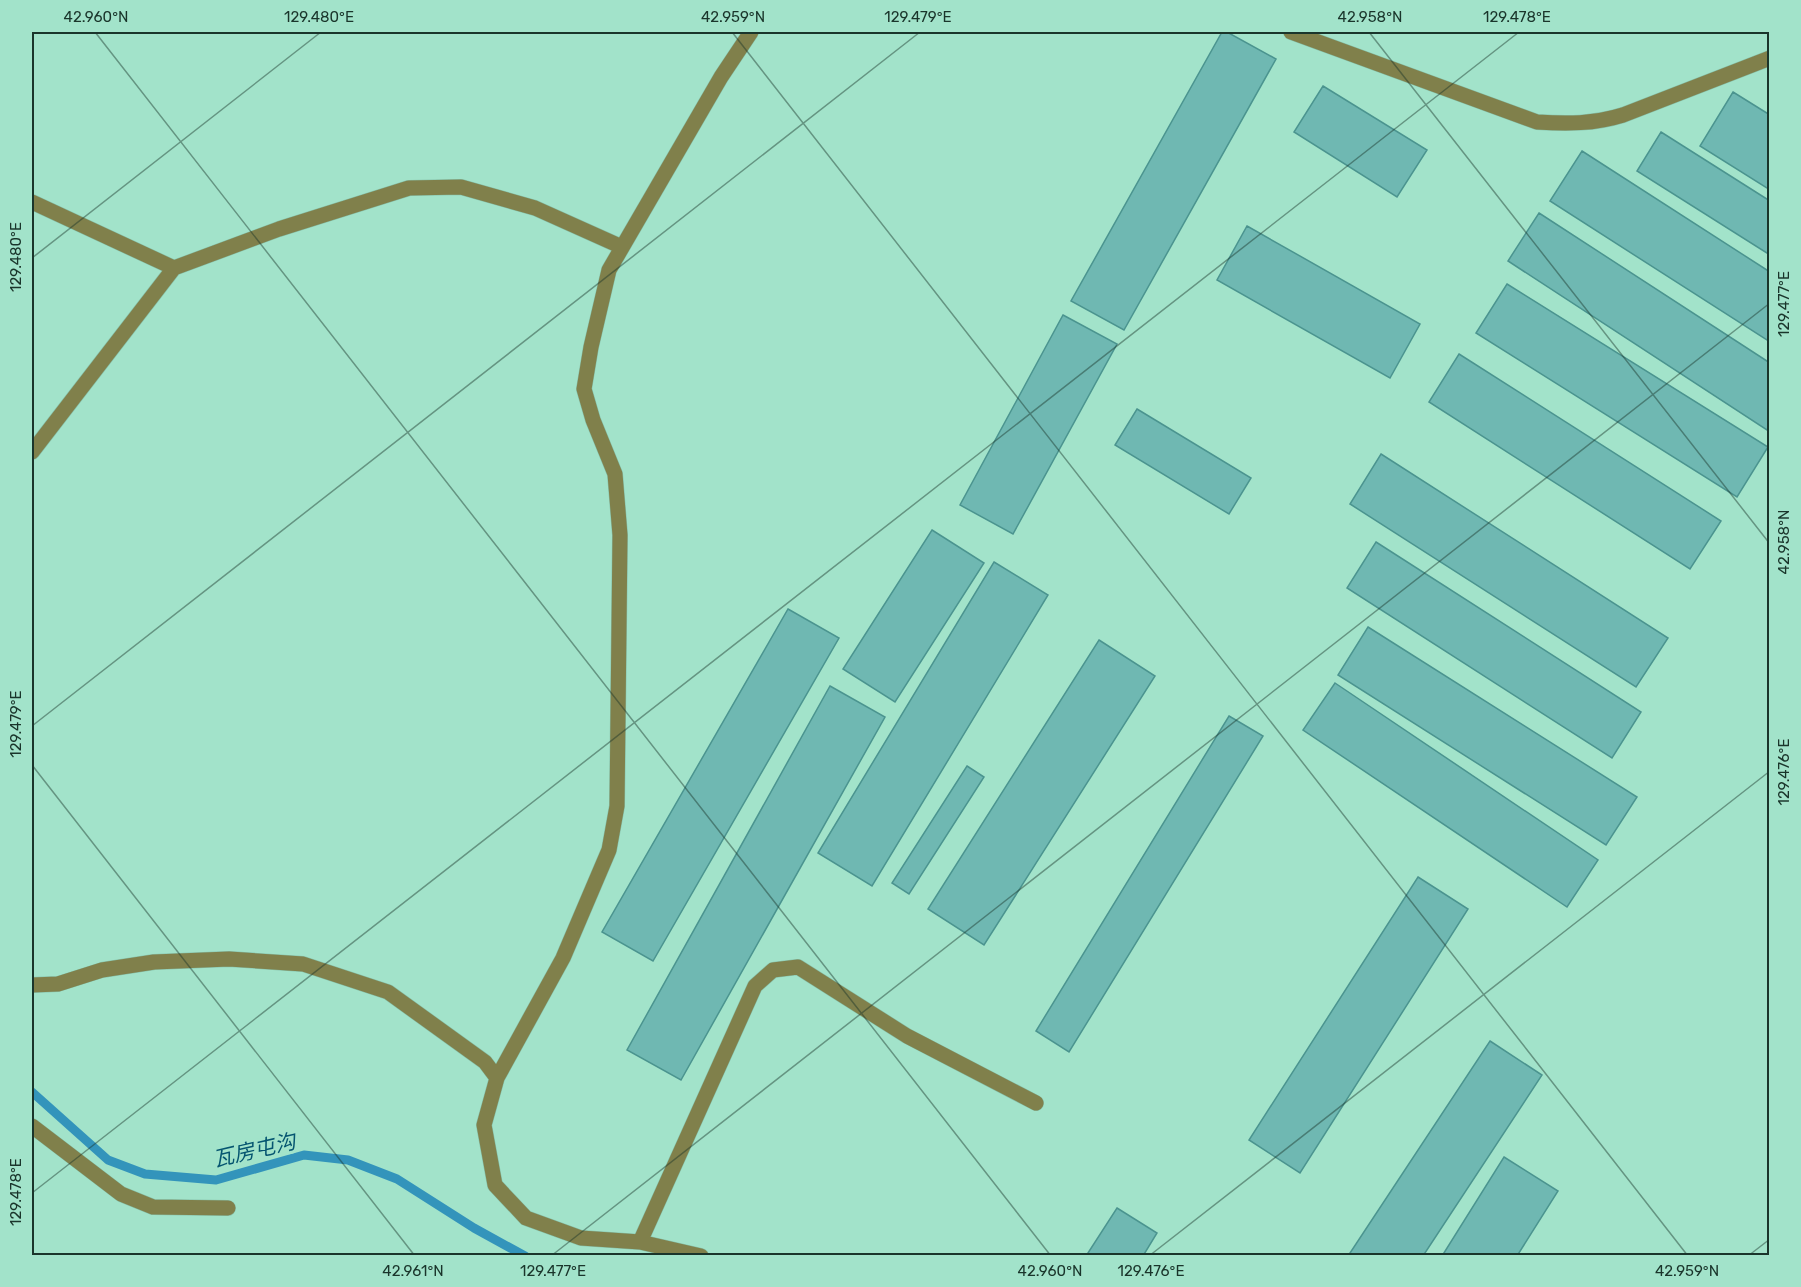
<svg xmlns="http://www.w3.org/2000/svg" width="1801" height="1287" font-family="Rubik,'Noto Sans SC',sans-serif">
<rect width="100%" height="100%" fill="#a2e3ca"/>
<g fill="none" stroke-linecap="round" stroke-linejoin="round">
<path stroke="#3394bb" stroke-width="9" d="M 32,1092 L 108,1160 L 145,1174 L 216,1180 L 304,1155 L 348,1160 L 397,1179 L 474,1228 L 525,1256"/>
</g>
<path fill="#6fb8b2" stroke="#4b948f" stroke-width="1.5" d="M 1222,32 L 1227,32 L 1276,59 L 1124,330 L 1071,301 Z
M 1323,86 L 1427,150 L 1397,197 L 1294,132 Z
M 1733,92 L 1770,115 L 1770,190 L 1700,146 Z
M 1661,132 L 1770,201 L 1770,255 L 1637,171 Z
M 1582,151 L 1770,272 L 1770,342 L 1550,201 Z
M 1539,213 L 1770,363 L 1770,426 L 1767,430 L 1508,261 Z
M 1247,226 L 1420,324 L 1390,378 L 1217,280 Z
M 1507,284 L 1768,447 L 1737,497 L 1476,333 Z
M 1063,315 L 1117,344 L 1013,534 L 960,505 Z
M 1459,354 L 1721,521 L 1690,569 L 1429,402 Z
M 1137,409 L 1251,478 L 1229,514 L 1115,445 Z
M 1381,454 L 1668,638 L 1636,687 L 1350,504 Z
M 932,530 L 984,563 L 895,702 L 843,669 Z
M 1376,542 L 1641,712 L 1612,758 L 1347,588 Z
M 994,562 L 1048,595 L 872,886 L 818,853 Z
M 788,609 L 839,638 L 653,961 L 602,932 Z
M 1368,627 L 1637,797 L 1606,845 L 1338,675 Z
M 1099,640 L 1155,676 L 984,945 L 928,909 Z
M 1335,683 L 1598,860 L 1567,907 L 1303,730 Z
M 830,686 L 885,717 L 681,1080 L 627,1050 Z
M 1229,716 L 1263,736 L 1069,1052 L 1036,1031 Z
M 967,766 L 984,777 L 909,894 L 892,883 Z
M 1418,877 L 1468,909 L 1300,1173 L 1249,1140 Z
M 1490,1041 L 1542,1075 L 1423,1256 L 1348,1256 Z
M 1504,1157 L 1558,1191 L 1517,1256 L 1442,1256 Z
M 1117,1208 L 1157,1233 L 1143,1256 L 1086,1256 Z"/>
<g fill="none" stroke-linecap="round" stroke-linejoin="round">
<defs>
<path id="minor" d="M 1291,32 L 1537,122 C 1567,124 1594,124 1623,115 L 1770,58
M 32,202 L 174,268
M 32,452 L 174,268 L 279,229 L 409,188 L 461,187 L 535,208 L 622,247
M 32,985 L 58,984 L 102,970 L 154,962 L 229,959 L 303,964 L 388,992 L 485,1062 L 497,1078
M 32,1126 L 121,1194 L 153,1207 L 228,1208
M 640,1242 L 755,986 L 773,970 L 798,967 L 907,1036 L 1036,1103
M 701,1256 L 640,1242 L 581,1238 L 526,1218 L 495,1185 L 484,1125 L 497,1078 L 563,958 L 609,850 L 617,806 L 620,535 L 615,474 L 593,420 L 584,389 L 591,347 L 609,270 L 721,77 L 751,32"/>
</defs>
<use href="#minor" stroke="#87c0aa" stroke-width="16"/>
<use href="#minor" stroke="#80804b" stroke-width="15"/>
</g>
<path fill="none" stroke="#1a352b" stroke-width="1.5" stroke-opacity="0.45" d="M 95,32 L 1051,1256M 732,32 L 1688,1256M 1369,32 L 1770,544M 32,258 L 321,32M 32,726 L 920,32M 32,765 L 415,1256M 32,1193 L 1519,32M 551,1256 L 1770,303M 1149,1256 L 1770,771M 1748,1256 L 1770,1239"/>
<g text-anchor="middle" dominant-baseline="central" stroke-width="6" stroke-linejoin="round" paint-order="stroke">
<g font-size="21" font-style="italic" fill="#055570" stroke="#a2e3ca">
<text transform="translate(254 1150) rotate(-13)">瓦房屯沟</text>
</g>
</g>
<rect width="1801" height="1287" fill="none" stroke="#a2e3ca" stroke-width="66"/>
<rect x="33" y="33" width="1735" height="1221" fill="none" stroke="#1a352b" stroke-width="2"/>
<g font-size="15" text-anchor="middle" fill="#1a352b">
<text x="96" y="22">42.960°N</text>
<text x="319" y="22">129.480°E</text>
<text x="733" y="22">42.959°N</text>
<text x="918" y="22">129.479°E</text>
<text x="1370" y="22">42.958°N</text>
<text x="1517" y="22">129.478°E</text>
<text transform="translate(16 257) rotate(-90)" y="5">129.480°E</text>
<text transform="translate(1784 304) rotate(-90)" y="5">129.477°E</text>
<text transform="translate(1784 542) rotate(-90)" y="5">42.958°N</text>
<text transform="translate(16 724) rotate(-90)" y="5">129.479°E</text>
<text transform="translate(1784 772) rotate(-90)" y="5">129.476°E</text>
<text transform="translate(16 1192) rotate(-90)" y="5">129.478°E</text>
<text x="413" y="1276">42.961°N</text>
<text x="553" y="1276">129.477°E</text>
<text x="1050" y="1276">42.960°N</text>
<text x="1151" y="1276">129.476°E</text>
<text x="1687" y="1276">42.959°N</text>
</g>
</svg>
